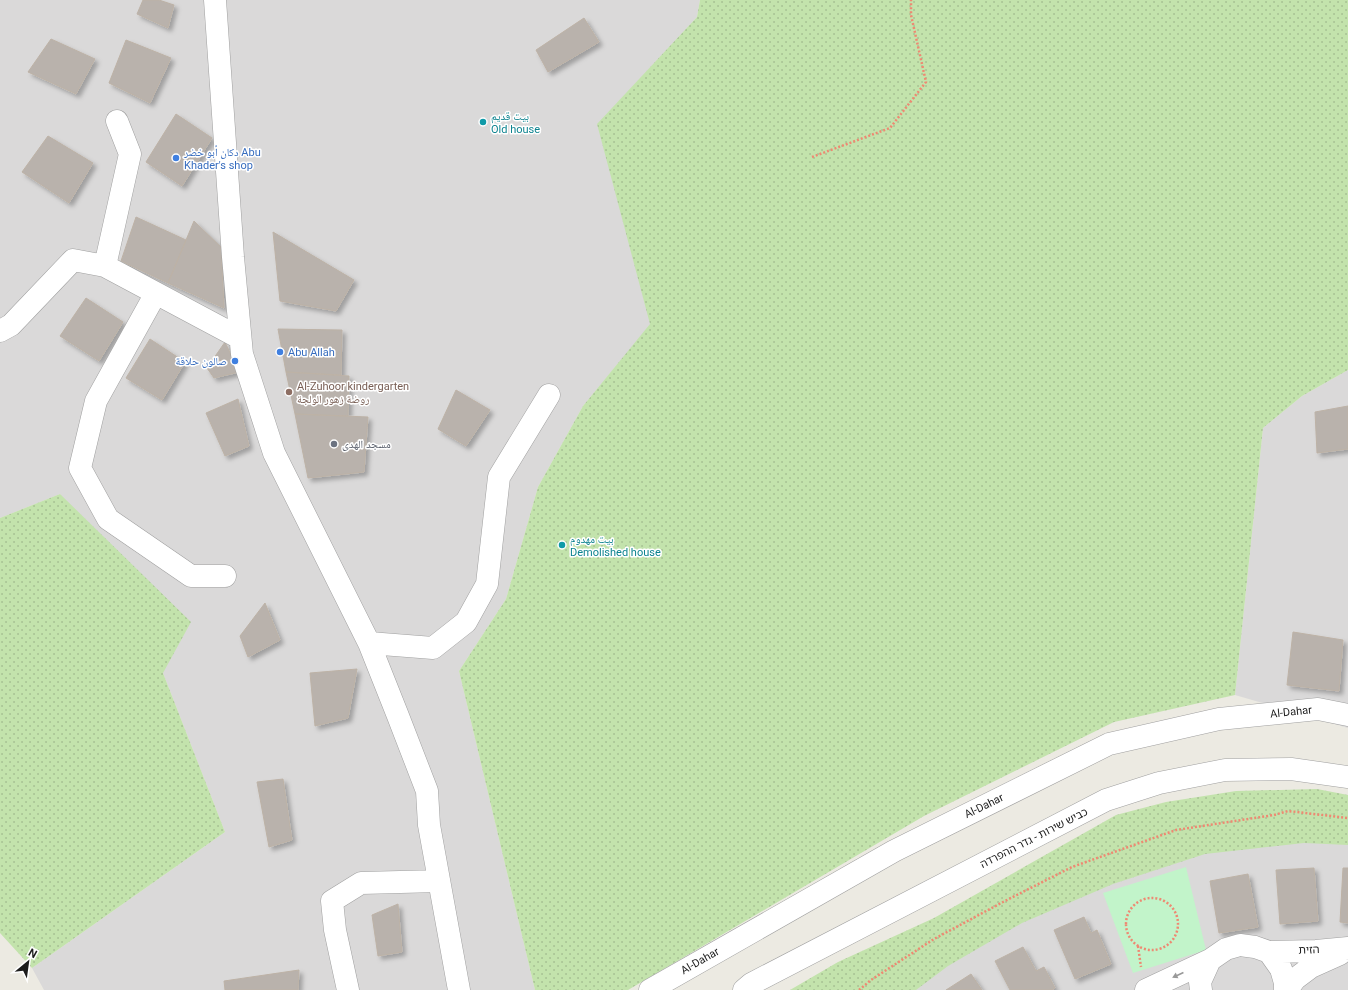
<svg xmlns="http://www.w3.org/2000/svg" width="1348" height="990" font-family="Roboto,'Noto Naskh Arabic','Noto Sans Hebrew',sans-serif">
<defs>
<pattern id="grass-dots" width="8" height="8" patternUnits="userSpaceOnUse"><rect width="8" height="8" fill="#c3e3ac"/><path d="M2 2h.1M6 6h.1" fill="none" stroke="#a7c293" stroke-width="1.8" stroke-linecap="round"/></pattern>
<filter id="shadow"><feDropShadow dx="3.5" dy="3.5" stdDeviation="2" flood-color="#0004"/></filter>
</defs>
<rect width="100%" height="100%" fill="#eceae2"/>
<path fill="#dad9d9" d="M 0,0 L 700,0 L 697,17 L 598,124 L 651,324 L 583,406 L 538,487 L 506,599 L 459,671 L 535,990 L 44,990 L 32,968 L 225,832 L 163,673 L 60,494 L 0,518 Z
M 1348,370 L 1348,728 L 1235,695 L 1263,428 L 1302,396 Z
M 1348,837 L 1348,990 L 902,990 L 965,941 L 1174,839 Z"/>
<path fill="url(#grass-dots)" d="M 700,0 L 1348,0 L 1348,370 L 1302,396 L 1263,428 L 1235,695 L 1114,722 L 924,816 L 628,990 L 535,990 L 459,671 L 506,599 L 538,487 L 583,406 L 650,324 L 597,124 L 697,17 Z
M 60,494 L 191,622 L 163,673 L 225,832 L 32,968 L 0,933 L 0,518 Z
M 1317,789 L 1348,795 L 1348,845 L 1304,843 L 1205,854 L 1113,884 L 1022,923 L 948,966 L 916,990 L 790,990 L 838,962 L 934,918 L 1116,815 L 1166,802 L 1236,791 Z"/>
<path fill="#c2f4ca" d="M 1186,867 L 1206,950 L 1133,973 L 1103,893 Z"/>
<path fill="#b9b2ac" stroke="#bdb2a6" filter="url(#shadow)" d="M 143,0 L 159,0 L 174,5 L 168,28 L 137,14 Z
M 584,18 L 599,42 L 548,72 L 536,50 Z
M 51,39 L 95,59 L 76,94 L 28,72 Z
M 126,40 L 171,58 L 150,103 L 109,83 Z
M 176,114 L 212,138 L 182,186 L 146,162 Z
M 48,136 L 93,163 L 69,203 L 22,172 Z
M 136,217 L 186,240 L 168,283 L 121,261 Z
M 194,221 L 221,247 L 224,308 L 168,283 Z
M 273,232 L 354,280 L 336,311 L 280,301 Z
M 86,298 L 123,322 L 99,361 L 60,336 Z
M 278,329 L 342,330 L 341,375 L 286,372 Z
M 150,339 L 185,362 L 162,400 L 126,378 Z
M 225,342 L 239,372 L 214,378 L 207,368 Z
M 286,372 L 349,376 L 348,416 L 295,414 Z
M 456,390 L 490,410 L 466,446 L 438,429 Z
M 238,399 L 249,446 L 225,456 L 206,413 Z
M 1348,406 L 1348,449 L 1317,453 L 1315,412 Z
M 295,414 L 368,417 L 364,472 L 308,478 Z
M 265,603 L 280,640 L 248,657 L 240,636 Z
M 1293,632 L 1343,640 L 1339,691 L 1287,685 Z
M 357,669 L 348,718 L 315,726 L 310,673 Z
M 283,779 L 292,840 L 269,847 L 257,782 Z
M 1314,868 L 1318,921 L 1280,924 L 1276,870 Z
M 1343,868 L 1348,868 L 1348,923 L 1340,922 Z
M 1248,874 L 1258,927 L 1219,933 L 1210,881 Z
M 398,904 L 402,952 L 378,956 L 372,915 Z
M 1084,917 L 1091,933 L 1097,930 L 1111,964 L 1075,979 L 1054,930 Z
M 1023,947 L 1036,971 L 1044,967 L 1055,988 L 1052,990 L 1010,990 L 995,961 Z
M 299,970 L 298,990 L 225,990 L 224,981 Z
M 971,974 L 982,990 L 946,990 Z"/>
<g fill="none" stroke-linecap="round" stroke-linejoin="round">
<defs>
<path id="minor" d="M 215,0 L 233,257 L 242,354 L 274,453 L 369,643 L 398,716 L 427,791 L 429,825 L 459,990
M 117,121 L 130,154 L 105,266 L 240,338
M 156,293 L 96,401 L 80,468 L 108,519 L 191,576 L 225,576
M 0,331 L 11,325 L 73,260 L 105,266
M 369,643 L 433,648 L 466,622 L 487,584 L 499,477 L 549,395
M 1269,952 L 1316,951 L 1348,948
M 348,990 L 335,930 L 332,901 L 361,883 L 439,881
M 650,990 L 894,851 L 1109,744 L 1219,719 L 1318,709 L 1348,715
M 744,990 L 751,984 L 1106,800 L 1159,783 L 1225,770 L 1291,769 L 1348,777
M 1146,990 L 1210,960
M 1201,990 L 1200,982 L 1210,960 L 1226,949 L 1240,945 L 1255,947 L 1269,952 L 1281,969 L 1285,983 L 1285,990
M 1287,990 L 1295,979 L 1311,967 L 1340,954"/>
</defs>
<use href="#minor" stroke="#a0a0a0" stroke-width="23"/>
<path stroke="#ee8972" stroke-width="2.5" stroke-dasharray="2 2" stroke-linecap="butt" d="M 812,157 L 890,128 L 926,82 L 911,15 L 911,0
M1126 924a26 26 0 1 1 52 0a26 26 0 1 1-52 0Z
M 1138,946 L 1141,967
M 859,990 L 871,980 L 934,939 L 1003,902 L 1072,867 L 1176,830 L 1274,815 L 1288,811 L 1348,818"/>
<use href="#minor" stroke="#fff" stroke-width="22"/>
</g>
<defs><path id="oneway-solid" d="M-6-.8H1V-3.2L6.5 0L1 3.2V.8H-6Z"/></defs>
<use fill="#999" href="#oneway-solid" transform="translate(1178 975) rotate(155)"/>
<g fill="#0f9aa8" stroke="#fff" stroke-width="1.5">
<circle cx="483" cy="122" r="4"/>
<circle cx="562" cy="545" r="4"/>
</g>
<g fill="#3f7fe0" stroke="#fff" stroke-width="1.5">
<circle cx="176" cy="158" r="4"/>
<circle cx="280" cy="352" r="4"/>
<circle cx="235" cy="361" r="4"/>
</g>
<circle fill="#8d6e63" stroke="#fff" stroke-width="1.5" cx="289" cy="392" r="4"/>
<circle fill="#6b7280" stroke="#fff" stroke-width="1.5" cx="334" cy="444" r="4"/>
<g text-anchor="middle" dominant-baseline="central" stroke-width="3" stroke-linejoin="round" paint-order="stroke">
<g font-size="11" fill="#0d838f" stroke="#fff" text-anchor="start">
<text x="491" y="116">بيت قديم<tspan x="491" dy="13">Old house</tspan></text>
<text x="570" y="539">بيت مهدوم<tspan x="570" dy="13">Demolished house</tspan></text>
</g>
<g font-size="11" fill="#366cbe" stroke="#fff" text-anchor="start">
<text x="184" y="152">دكان أبو خضر Abu<tspan x="184" dy="13">Khader's shop</tspan></text>
<text x="288" y="352">Abu Allah</text>
<text x="227" y="361" text-anchor="end">صالون حلاقة</text>
</g>
<g font-size="11" fill="#785e54" stroke="#fff" text-anchor="start">
<text x="297" y="386">Al-Zuhoor kindergarten<tspan x="297" dy="13">روضة زهور الولجة</tspan></text>
</g>
<g font-size="11" fill="#5b616d" stroke="#fff" text-anchor="start">
<text x="342" y="444">مسجد الهدى</text>
</g>
<g font-size="11" fill="#1c1c1c" stroke="#fff">
<text transform="translate(1291 712) rotate(-6)">Al-Dahar</text>
<text transform="translate(984 806) rotate(-26)">Al-Dahar</text>
<text transform="translate(1034 838) rotate(-27)">כביש שירות - גדר ההפרדה</text>
<text transform="translate(1309 950) rotate(-2)">הזית</text>
<text transform="translate(700 961) rotate(-30)">Al-Dahar</text>
</g>
</g>
<g transform="translate(28 962) rotate(29)" stroke="#ffffff" stroke-width="3" paint-order="stroke">
<path d="M0-3L7 15L0 10L-7 15Z" fill="#1c1c1c"/>
<text y="-6" font-size="11" font-weight="bold" text-anchor="middle" fill="#1c1c1c">N</text>
</g>
</svg>
